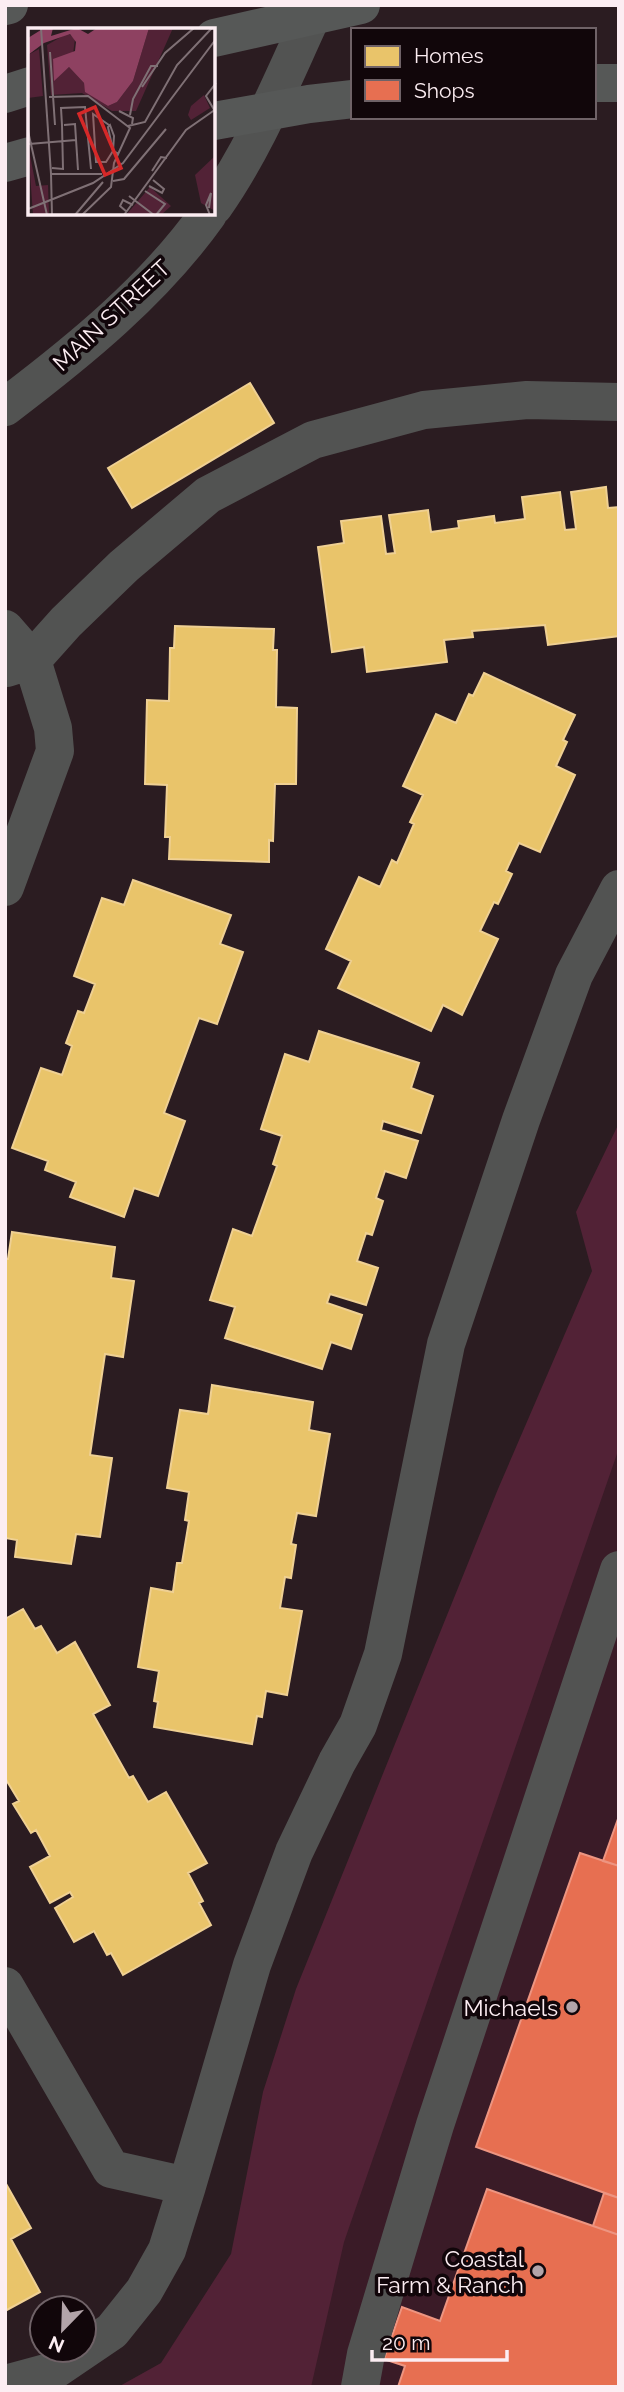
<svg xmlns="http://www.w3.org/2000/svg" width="624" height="2392" font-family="Raleway,sans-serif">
<rect width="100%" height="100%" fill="#2b1c21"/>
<path fill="#3a1b27" d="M 619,1332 L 619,2387 L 253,2387 Z"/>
<path fill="#522236" d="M 619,1123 L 619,1448 L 344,2242 L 311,2387 L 118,2387 L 161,2363 L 231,2254 L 263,2092 L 296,1989 L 498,1489 L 592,1271 L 576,1212 Z"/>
<path fill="#e9c46a" stroke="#efd093" stroke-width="2" d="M 250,383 L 274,423 L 132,508 L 108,468 Z
M 606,487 L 608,508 L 619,507 L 619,636 L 548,645 L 545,625 L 472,631 L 473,637 L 444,640 L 447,662 L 367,672 L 364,647 L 332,652 L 318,547 L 344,543 L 341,521 L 381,516 L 386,554 L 395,553 L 389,515 L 428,510 L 431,532 L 459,528 L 458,521 L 494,516 L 495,523 L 525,519 L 522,497 L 560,492 L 565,530 L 576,529 L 571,492 Z
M 175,626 L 274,629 L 273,650 L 277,650 L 276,707 L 297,708 L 296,784 L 275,784 L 273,841 L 269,840 L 269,862 L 169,859 L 170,837 L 165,837 L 167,785 L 145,784 L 147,700 L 169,701 L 170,648 L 174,648 Z
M 484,673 L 575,715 L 563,740 L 567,742 L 556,766 L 575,775 L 540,852 L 519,843 L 506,871 L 512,874 L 498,904 L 494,902 L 480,931 L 498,939 L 462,1015 L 443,1005 L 431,1031 L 338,988 L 351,961 L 326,949 L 359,877 L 380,887 L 392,860 L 397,863 L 414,824 L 410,822 L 423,795 L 403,786 L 436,714 L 456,723 L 469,694 L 473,696 Z
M 133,880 L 231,915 L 220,944 L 243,952 L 217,1024 L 199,1018 L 164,1113 L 185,1121 L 158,1196 L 134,1188 L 124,1217 L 70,1197 L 76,1182 L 45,1170 L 48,1161 L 12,1148 L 41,1068 L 62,1075 L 72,1046 L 66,1043 L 78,1011 L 84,1013 L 95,984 L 74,976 L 102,898 L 124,905 Z
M 319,1031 L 419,1063 L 411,1088 L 433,1096 L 421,1133 L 383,1121 L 381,1130 L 418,1141 L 406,1178 L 385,1171 L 376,1198 L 383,1201 L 372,1235 L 366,1233 L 357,1261 L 378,1268 L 366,1305 L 330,1294 L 327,1303 L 362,1315 L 351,1349 L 331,1342 L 322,1369 L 225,1338 L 235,1307 L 210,1300 L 233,1229 L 252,1236 L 277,1166 L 273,1164 L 282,1136 L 261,1129 L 285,1054 L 309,1062 Z
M 12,1232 L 115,1247 L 111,1278 L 134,1281 L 123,1357 L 105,1354 L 90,1455 L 112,1458 L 100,1537 L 76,1534 L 71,1564 L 15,1557 L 17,1540 L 5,1538 L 5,1259 L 8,1259 Z
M 212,1385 L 313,1402 L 309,1430 L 330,1434 L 316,1516 L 297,1513 L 291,1544 L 296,1545 L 291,1578 L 285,1577 L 280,1608 L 302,1611 L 287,1695 L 266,1691 L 262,1717 L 257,1716 L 252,1744 L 154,1727 L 158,1702 L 154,1701 L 159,1671 L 138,1667 L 151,1588 L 173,1592 L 177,1563 L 182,1563 L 189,1521 L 185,1520 L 189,1492 L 167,1488 L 180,1410 L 208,1414 Z
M 23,1609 L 35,1629 L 41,1626 L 57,1653 L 75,1642 L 110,1705 L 93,1714 L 129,1778 L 133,1776 L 148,1802 L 166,1792 L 207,1863 L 188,1873 L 203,1901 L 199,1903 L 211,1925 L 123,1975 L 111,1953 L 107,1955 L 94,1931 L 74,1942 L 55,1908 L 73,1897 L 70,1892 L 50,1903 L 30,1867 L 50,1856 L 36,1830 L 31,1833 L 13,1804 L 19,1801 L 5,1778 L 5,1619 Z
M 5,2182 L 31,2228 L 11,2239 L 40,2292 L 5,2311 Z"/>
<path fill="#e76f51" stroke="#ed9581" stroke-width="2" d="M 619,1816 L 619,1866 L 603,1861 Z
M 580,1853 L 619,1866 L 619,2198 L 476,2147 Z
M 487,2189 L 619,2235 L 619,2387 L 398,2387 L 405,2366 L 384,2359 L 402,2307 L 440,2321 Z
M 604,2193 L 619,2198 L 619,2235 L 593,2226 Z"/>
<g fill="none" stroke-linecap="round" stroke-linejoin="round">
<path stroke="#525352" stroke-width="38" d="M 214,206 C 257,145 285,73 317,5
M 5,407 C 79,351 154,290 208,214
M 5,629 L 32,660 L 66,622 L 124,566 L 208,495 L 313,440 L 424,410 L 527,400 L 619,402
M 5,887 L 55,751 L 53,728 L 32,660 L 7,668
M 5,1986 L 111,2169 L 187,2186 L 252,1965 L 294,1852 L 337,1762 L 358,1725 L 383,1654 L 446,1344 L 521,1120 L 574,975 L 619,889
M 5,2384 L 53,2371 L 112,2331 L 144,2291 L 167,2250 L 187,2186
M 360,2387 L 366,2354 L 435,2125 L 619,1570"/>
<path stroke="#565857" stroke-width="38" d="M 5,6 L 9,5
M 214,38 L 361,5
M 594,83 L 619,83
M 5,94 L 30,86
M 214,121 L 309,104 L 353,99
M 5,163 L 30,156"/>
</g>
<g fill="#b3a4a9" stroke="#11060a" stroke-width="2.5">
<circle cx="572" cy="2007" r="7"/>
<circle cx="538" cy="2271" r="7"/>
</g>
<g text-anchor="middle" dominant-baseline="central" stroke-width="7" stroke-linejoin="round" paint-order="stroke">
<g font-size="23" fill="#fcedf2" stroke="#11060a">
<text transform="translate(111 315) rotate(-43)">MAIN STREET</text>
</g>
<g font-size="23" fill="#fcedf2" stroke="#11060a" text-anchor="end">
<text x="558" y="2007">Michaels</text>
<text x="524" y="2258">Coastal<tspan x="524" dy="26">Farm &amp; Ranch</tspan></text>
</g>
</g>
<g transform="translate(28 28)">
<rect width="187" height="187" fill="#2b1c21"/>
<path d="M 121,0 L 145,0 L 108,83 L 84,83 L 54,65 L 23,67 L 19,17 L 40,5 L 47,11 L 45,26 L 25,32 L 28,49 L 41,39 L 56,55 L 58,64 L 80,78 L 89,74 L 105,53 ZM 11,21 L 15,68 L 0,70 L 0,27 ZM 176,67 L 182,80 L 163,92 L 160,87 L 163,78 ZM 0,117 L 8,158 L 20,157 L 21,187 L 5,187 ZM 187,128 L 187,183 L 173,175 L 167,147 ZM 122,159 L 143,178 L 133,187 L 98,187 Z" fill="#522236"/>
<path d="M 16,0 L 25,0 L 23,8 L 49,0 L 60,6 L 69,0 L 121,0 L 105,53 L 89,74 L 80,78 L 57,64 L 56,55 L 41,39 L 26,53 L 25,31 L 47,23 L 48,14 L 42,6 L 16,15 L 0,27 L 0,10 Z" fill="#8e4161"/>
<path fill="none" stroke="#7f7075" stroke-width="2" d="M 13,0 L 23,146M 22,24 L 27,97M 188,55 L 178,68 L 188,85M 114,59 L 137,25 L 166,0M 21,69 L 60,68 L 102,100 L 86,135 L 83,159 L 54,187M 91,83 L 105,90 L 104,96M 102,87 L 105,71 L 123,38 L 130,38M 34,97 L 33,80 L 57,79 L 63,141M 36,97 L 47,96 L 50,142M 81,97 L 65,86 L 68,134 L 78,134 L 85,123 L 91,126M 82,97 L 86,108 L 85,123 L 80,99 ZM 100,98 L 117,94 L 149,37 L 184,0M 0,103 L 19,187M 1,116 L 48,112M 24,140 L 35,141 L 34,97M 124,143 L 133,129 L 139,130M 23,146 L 74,146M 23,146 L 24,187M 85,153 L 96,151 L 138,101M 121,158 L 134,165 L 136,161 L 125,152M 117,163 L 137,176 L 128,187M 101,168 L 126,187M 181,180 L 183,165 L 178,177 L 182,187M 0,181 L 65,155 L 95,135 L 188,11M 99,184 L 92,178 L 95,172 L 105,177M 47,187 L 75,154M 96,187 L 158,102 L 188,81"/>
<path fill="#d62828" fill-opacity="0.15" stroke="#d62828" stroke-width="3.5" d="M 67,79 L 93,140 L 77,147 L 51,86 Z"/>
<rect width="187" height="187" fill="none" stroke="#fcedf2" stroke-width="3.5"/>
</g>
<rect width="624" height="2392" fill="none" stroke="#fcedf2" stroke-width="14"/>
<rect x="351" y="28" width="245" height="91" fill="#11060a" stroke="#6f6267" stroke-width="2"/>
<rect x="365" y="46" width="35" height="21" fill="#e9c46a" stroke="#6f6267" stroke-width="2"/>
<text x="414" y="63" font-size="21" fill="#fcedf2">Homes</text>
<rect x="365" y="80" width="35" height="21" fill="#e76f51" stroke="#6f6267" stroke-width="2"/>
<text x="414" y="98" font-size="21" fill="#fcedf2">Shops</text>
<g transform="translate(63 2329) rotate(203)"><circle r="33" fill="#11060a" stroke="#6f6267" stroke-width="2"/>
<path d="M0-5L12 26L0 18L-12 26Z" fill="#b3a4a9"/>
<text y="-10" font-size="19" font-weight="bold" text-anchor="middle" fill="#fcedf2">N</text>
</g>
<path d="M372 2350v10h135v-10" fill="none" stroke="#fcedf2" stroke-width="3.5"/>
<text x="382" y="2350" font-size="21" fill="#fcedf2" stroke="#11060a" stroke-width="5" paint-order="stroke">20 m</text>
</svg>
